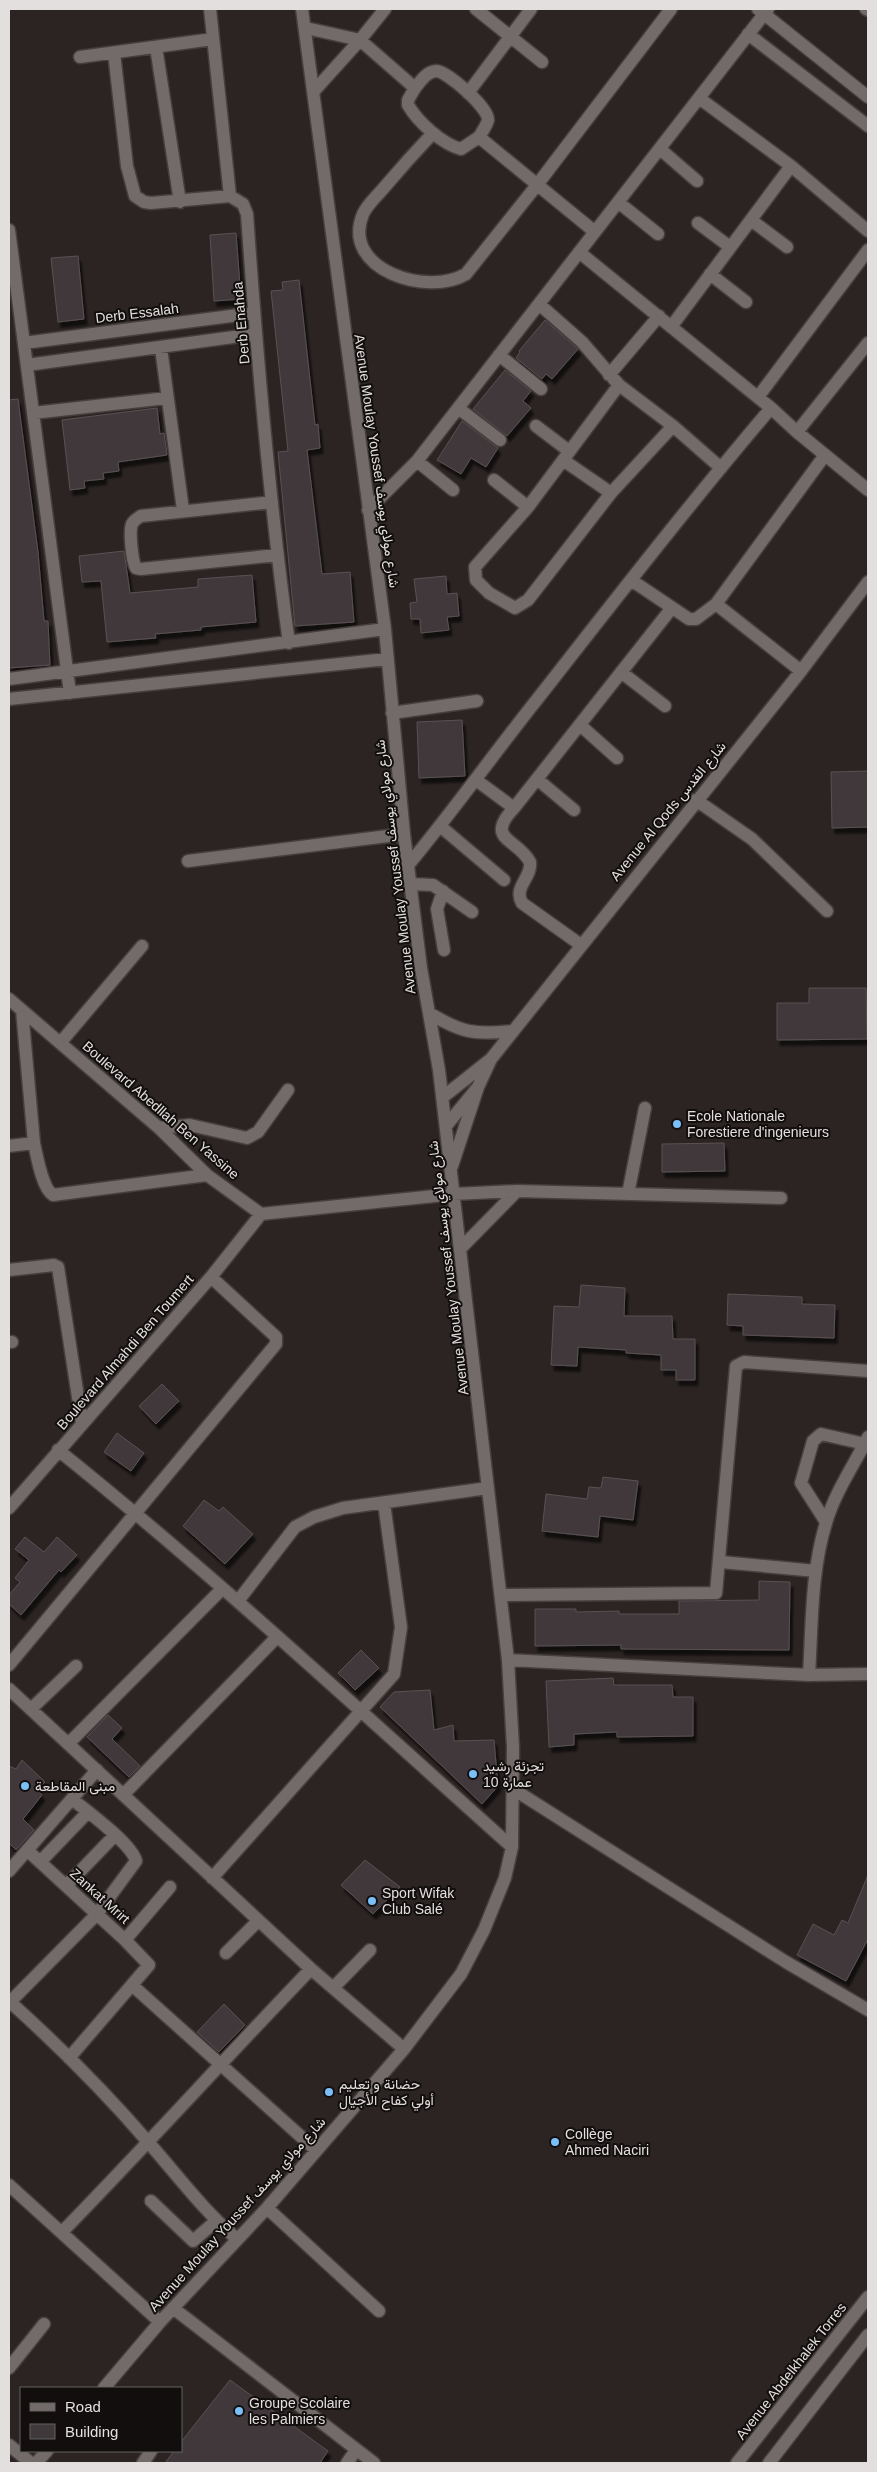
<svg xmlns="http://www.w3.org/2000/svg" width="877" height="2472" font-family="Helvetica,Vazirmatn,sans-serif">
<defs>
<filter id="shadow"><feDropShadow dx="3" dy="5.5" stdDeviation="1" flood-color="#0009"/></filter>
</defs>
<rect width="100%" height="100%" fill="#2b2423"/>
<path fill="#40393b" stroke="#595153" filter="url(#shadow)" d="M 236,233 L 241,299 L 214,301 L 210,235 Z
M 78,256 L 84,319 L 58,322 L 51,258 Z
M 299,280 L 315,425 L 318,424 L 320,448 L 307,450 L 322,574 L 350,572 L 354,622 L 295,626 L 278,452 L 288,451 L 271,291 L 283,290 L 282,282 Z
M 545,320 L 578,349 L 552,379 L 546,374 L 542,379 L 516,358 L 520,352 L 519,351 Z
M 505,370 L 531,391 L 523,401 L 531,408 L 507,436 L 473,409 Z
M 18,399 L 38,552 L 44,621 L 48,621 L 50,665 L 9,668 L 9,400 Z
M 157,408 L 160,434 L 164,433 L 167,455 L 118,462 L 119,471 L 103,473 L 104,479 L 84,481 L 85,488 L 70,490 L 62,420 Z
M 462,421 L 498,448 L 486,467 L 471,458 L 461,474 L 437,460 Z
M 124,551 L 130,593 L 198,587 L 198,579 L 252,575 L 256,622 L 201,627 L 201,630 L 155,634 L 156,638 L 107,642 L 101,581 L 82,582 L 79,556 Z
M 446,576 L 447,594 L 457,593 L 459,616 L 447,617 L 449,630 L 421,633 L 420,619 L 411,619 L 410,603 L 417,602 L 414,579 Z
M 462,720 L 465,776 L 419,778 L 417,722 Z
M 868,771 L 868,827 L 832,828 L 831,772 Z
M 809,988 L 866,988 L 867,1039 L 777,1040 L 777,1003 L 809,1003 Z
M 724,1143 L 725,1171 L 662,1172 L 662,1144 Z
M 581,1285 L 625,1288 L 624,1316 L 672,1316 L 673,1339 L 695,1339 L 695,1380 L 676,1380 L 676,1370 L 661,1370 L 661,1355 L 626,1353 L 626,1350 L 578,1347 L 577,1366 L 551,1365 L 554,1306 L 579,1307 Z
M 728,1294 L 802,1297 L 802,1304 L 835,1305 L 834,1338 L 743,1335 L 743,1326 L 727,1325 Z
M 162,1384 L 179,1401 L 156,1424 L 139,1406 Z
M 117,1433 L 144,1453 L 131,1471 L 104,1452 Z
M 603,1477 L 638,1481 L 633,1520 L 600,1516 L 598,1537 L 542,1531 L 546,1494 L 587,1499 L 589,1487 L 601,1488 Z
M 204,1500 L 219,1511 L 223,1507 L 253,1534 L 225,1564 L 183,1526 Z
M 25,1537 L 44,1552 L 57,1537 L 77,1555 L 61,1572 L 59,1570 L 21,1615 L 9,1604 L 9,1595 L 20,1582 L 15,1578 L 29,1560 L 15,1549 Z
M 759,1581 L 790,1582 L 789,1650 L 621,1649 L 621,1645 L 535,1646 L 535,1609 L 576,1609 L 576,1612 L 619,1611 L 619,1614 L 679,1614 L 679,1601 L 759,1600 Z
M 361,1650 L 379,1668 L 355,1690 L 338,1673 Z
M 613,1678 L 614,1685 L 672,1685 L 673,1697 L 693,1697 L 693,1736 L 617,1737 L 617,1732 L 574,1734 L 574,1745 L 549,1747 L 546,1681 Z
M 430,1690 L 434,1730 L 453,1725 L 454,1741 L 494,1740 L 498,1786 L 482,1804 L 380,1707 L 394,1692 Z
M 108,1715 L 122,1728 L 112,1739 L 140,1766 L 129,1777 L 87,1737 Z
M 22,1760 L 45,1782 L 37,1789 L 42,1795 L 23,1819 L 34,1830 L 16,1850 L 9,1843 L 9,1766 L 16,1769 Z
M 365,1860 L 400,1887 L 373,1914 L 341,1885 Z
M 868,1875 L 868,1939 L 846,1981 L 797,1955 L 813,1924 L 834,1935 L 842,1920 L 848,1923 Z
M 224,2004 L 245,2025 L 219,2052 L 197,2032 Z
M 230,2380 L 328,2451 L 320,2463 L 165,2463 L 174,2451 L 181,2451 L 181,2442 Z"/>
<g fill="none" stroke-linecap="round" stroke-linejoin="round">
<defs>
<path id="minor" d="M 210,9 L 230,196 L 243,204 L 247,214 C 257,357 269,500 289,643
M 476,9 L 542,62
M 758,9 L 868,97
M 866,9 L 868,10
M 306,28 L 360,40 L 415,88 L 408,100 L 408,105 C 418,122 442,144 461,149 L 479,137 L 595,232
M 748,34 L 868,126
M 156,47 L 180,202
M 114,53 L 127,166 L 135,196 L 144,202 L 151,203 L 230,196
M 80,57 L 213,39
M 415,88 C 421,81 426,72 436,71 C 447,71 489,108 488,120 C 487,125 482,132 479,137
M 314,91 L 360,40 L 385,9
M 468,93 L 531,9
M 699,98 L 791,166 L 868,231
M 433,133 C 416,151 399,170 382,190 C 376,197 367,205 363,214 C 340,270 428,297 466,274 L 537,185 L 671,9
M 660,149 L 697,181
M 618,202 L 658,234
M 751,220 L 787,247
M 698,223 L 730,247
M 9,230 L 70,693
M 579,252 L 771,408 L 797,432 L 868,490
M 710,274 L 746,302
M 539,304 L 582,342 L 619,385 L 673,426 L 721,468
M 671,327 L 791,166
M 24,343 L 254,313
M 161,348 L 183,510
M 499,355 L 541,389
M 27,365 L 256,334
M 609,375 L 659,316
M 619,385 L 528,507 L 475,567 L 476,580 L 489,593 L 515,608 L 528,600 L 611,493 L 673,426
M 758,397 L 868,250
M 458,408 L 500,440
M 33,413 L 167,398
M 536,426 L 569,451
M 797,432 L 868,343
M 563,460 L 611,493
M 417,461 L 453,490
M 494,480 L 528,507
M 272,502 L 141,516 C 138,518 134,520 132,524 C 129,531 132,561 136,568 L 141,569 L 277,555
M 368,510 L 417,461 L 768,9
M 631,580 L 689,619 L 696,619 L 716,604 L 801,671
M 716,604 L 825,455
M 621,672 L 665,706
M 9,679 L 385,629
M 9,699 L 387,659
M 392,713 L 477,701
M 580,725 L 617,758
M 537,779 L 574,810
M 476,780 L 514,808 L 671,609
M 696,800 L 752,839 L 827,911
M 514,808 C 484,840 517,838 530,862 C 532,878 513,887 522,903 L 581,945
M 440,826 L 504,880
M 188,861 L 404,834
M 409,864 C 454,810 495,752 539,697 C 615,600 691,502 771,408
M 411,884 L 433,885 L 472,912
M 443,891 L 437,909 L 444,950
M 9,999 L 159,1128 L 207,1175 L 261,1214 L 454,1194 L 517,1191 L 781,1198
M 22,1010 L 34,1143
M 429,1013 C 462,1033 475,1035 513,1031
M 61,1042 L 142,946
M 443,1097 L 491,1059 L 801,671 L 868,582
M 446,1126 L 478,1087 L 491,1059
M 159,1128 L 190,1125 L 247,1138 L 258,1132 L 288,1090
M 9,1146 L 34,1143 C 37,1156 42,1188 53,1195 L 207,1175
M 452,1166 L 478,1087
M 628,1194 L 645,1108
M 461,1248 L 517,1191
M 9,1270 L 54,1265 L 58,1267 L 82,1423
M 9,1342 L 12,1342
M 58,1450 C 215,1576 362,1713 512,1847
M 9,1508 L 211,1277 L 261,1214
M 826,1522 L 801,1483 L 813,1441 L 821,1434 L 865,1444
M 721,1562 L 816,1571
M 501,1595 L 716,1593 L 736,1366 L 744,1362 L 868,1371
M 238,1601 L 295,1527 L 314,1517 L 343,1508 L 488,1488
M 508,1660 L 809,1675 L 868,1674
M 9,1665 L 276,1344 L 276,1337 L 211,1277
M 809,1675 C 812,1625 811,1571 826,1523 C 835,1492 854,1465 868,1437
M 9,1689 L 311,1969 L 404,2049
M 31,1709 L 76,1666
M 68,1744 L 222,1589
M 513,1789 L 786,1962 L 868,2010
M 123,1795 L 277,1637
M 27,1850 L 125,1940 L 149,1965 L 69,2058
M 40,1862 L 88,1812
M 9,1871 L 97,1770
M 212,1878 L 394,1674 L 401,1627 L 384,1503
M 66,1886 L 115,1835
M 125,1940 L 170,1887
M 226,1953 L 258,1921
M 133,1986 L 316,2150
M 333,1988 L 370,1950
M 9,2001 C 58,2045 106,2093 149,2143 C 178,2176 203,2210 237,2239
M 10,2002 L 97,1914 L 136,1861 C 132,1844 87,1811 72,1799
M 9,2185 L 160,2322
M 151,2201 L 193,2241 L 216,2221
M 267,2208 L 379,2311
M 62,2232 C 146,2146 227,2056 311,1969
M 173,2308 L 374,2463
M 9,2368 L 44,2324
M 104,2388 L 160,2322 L 267,2208 L 404,2049 L 461,1974 L 484,1930 L 505,1878 L 512,1847 L 513,1747 L 508,1660 L 439,1070 L 421,968 L 404,834 L 385,629 L 302,9
M 9,2445 L 31,2463
M 36,2463 L 47,2451
M 143,2463 L 151,2451
M 347,2463 L 356,2450
M 737,2463 L 868,2297
M 769,2463 L 868,2335"/>
</defs>
<use href="#minor" stroke="#453f3e" stroke-width="15"/>
<use href="#minor" stroke="#736b69" stroke-width="12"/>
</g>
<g fill="#7abff8" stroke="#110e0d" stroke-width="2">
<circle cx="677" cy="1124" r="5"/>
<circle cx="473" cy="1774" r="5"/>
<circle cx="25" cy="1786" r="5"/>
<circle cx="372" cy="1901" r="5"/>
<circle cx="329" cy="2092" r="5"/>
<circle cx="555" cy="2142" r="5"/>
<circle cx="239" cy="2411" r="5"/>
</g>
<g text-anchor="middle" dominant-baseline="central" stroke-width="4" stroke-linejoin="round" paint-order="stroke">
<g font-size="14" fill="#e3dfde" stroke="#110e0d">
<text transform="translate(137 313) rotate(-7)">Derb Essalah</text>
<text transform="translate(241 323) rotate(-95)">Derb Enahda</text>
<text transform="translate(377 461) rotate(82)">Avenue Moulay Youssef شارع مولاي يوسف</text>
<text transform="translate(668 811) rotate(-51)">Avenue Al Qods شارع القدس</text>
<text transform="translate(395 867) rotate(-97)">Avenue Moulay Youssef شارع مولاي يوسف</text>
<text transform="translate(161 1110) rotate(41)">Boulevard Abedllah Ben Yassine</text>
<text transform="translate(448 1268) rotate(-97)">Avenue Moulay Youssef شارع مولاي يوسف</text>
<text transform="translate(125 1352) rotate(-49)">Boulevard Almahdi Ben Toumert</text>
<text transform="translate(100 1896) rotate(42)">Zankat Mrirt</text>
<text transform="translate(237 2214) rotate(-48)">Avenue Moulay Youssef شارع مولاي يوسف</text>
<text transform="translate(791 2371) rotate(-52)">Avenue Abdelkhalek Torres</text>
</g>
<g font-size="14" fill="#e3dfde" stroke="#110e0d" text-anchor="start">
<text x="687" y="1116">Ecole Nationale<tspan x="687" dy="16">Forestiere d'ingenieurs</tspan></text>
<text x="483" y="1766">تجزئة رشيد<tspan x="483" dy="16">عمارة 10</tspan></text>
<text x="35" y="1786">مبنى المقاطعة</text>
<text x="382" y="1893">Sport Wifak<tspan x="382" dy="16">Club Salé</tspan></text>
<text x="339" y="2084">حضانة و تعليم<tspan x="339" dy="16">أولي كفاح الأجيال</tspan></text>
<text x="565" y="2134">Collège<tspan x="565" dy="16">Ahmed Naciri</tspan></text>
<text x="249" y="2403">Groupe Scolaire<tspan x="249" dy="16">les Palmiers</tspan></text>
</g>
</g>
<rect width="877" height="2472" fill="none" stroke="#e3dfde" stroke-width="20"/>
<rect x="20" y="2387" width="162" height="65" fill="#110e0d" stroke="#656261"/>
<rect x="30" y="2403" width="25" height="8" fill="#736b69" stroke="#656261"/>
<text x="65" y="2412" font-size="15" fill="#e3dfde">Road</text>
<rect x="30" y="2424" width="25" height="15" fill="#40393b" stroke="#656261"/>
<text x="65" y="2437" font-size="15" fill="#e3dfde">Building</text>
</svg>
